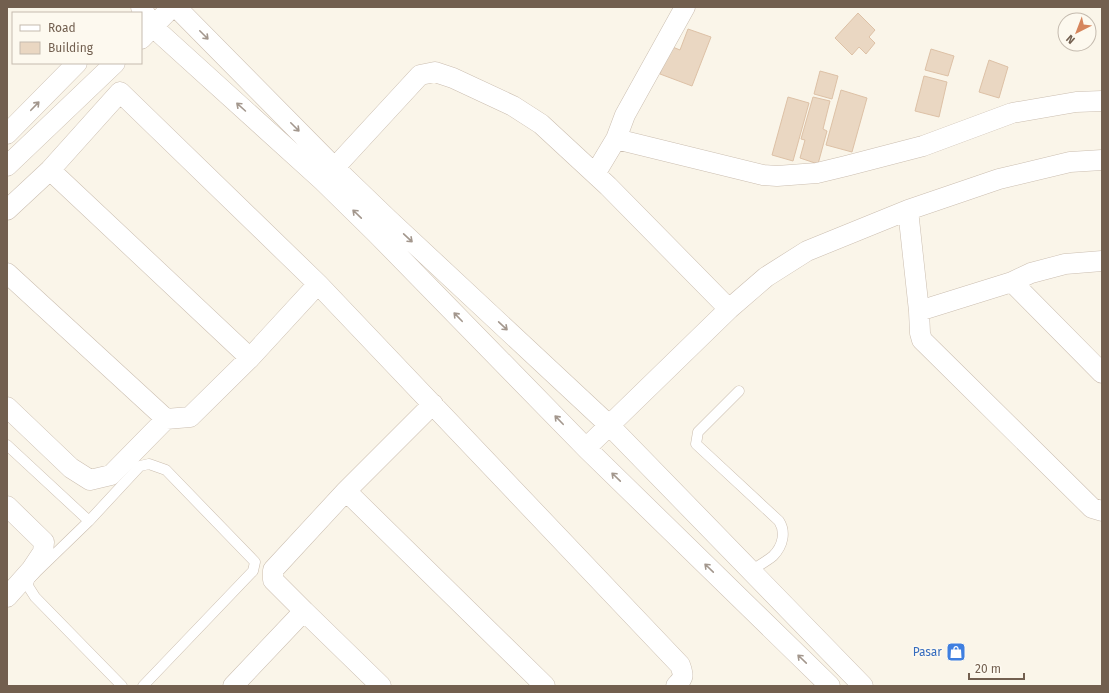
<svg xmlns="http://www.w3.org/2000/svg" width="1109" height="693" font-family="'Fira Sans',sans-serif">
<rect width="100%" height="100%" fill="#faf5e9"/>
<path fill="#ead7c2" stroke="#ddc1a6" d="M 858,13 L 875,30 L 869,37 L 875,43 L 866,54 L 859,47 L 852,55 L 835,38 Z
M 688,29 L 711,37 L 692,86 L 660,74 L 670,46 L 680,50 Z
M 931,49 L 954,56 L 948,76 L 925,70 Z
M 989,60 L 1008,67 L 999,98 L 979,92 Z
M 820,71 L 838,76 L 832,99 L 814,94 Z
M 924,76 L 947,82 L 939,117 L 915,111 Z
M 841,90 L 867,98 L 852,152 L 826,145 Z
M 788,97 L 809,103 L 793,161 L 772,155 Z
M 813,97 L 830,101 L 823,129 L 827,131 L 818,164 L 800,158 L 805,140 L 801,139 Z"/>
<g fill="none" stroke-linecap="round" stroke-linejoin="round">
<defs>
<path id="service" d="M 739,391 L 698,432 L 696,444 L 779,521 C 786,532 783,546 773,556 C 767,561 758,566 752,570
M 7,445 L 89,521
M 122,686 L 35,597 L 28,586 L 29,579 L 89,521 L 140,466 L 149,464 L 166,470 L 255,562 L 253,571 L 143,686"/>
<path id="minor" d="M 141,7 L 153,27 L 323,181 L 376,233 L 586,448 L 830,686
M 176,7 L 335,168 L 388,219 L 610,426 L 863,686
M 685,7 L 625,115 L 616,139 L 763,175 L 777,176 L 817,173 L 846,166 L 923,146 L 1012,113 L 1076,102 L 1102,101
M 141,39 L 172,7
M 7,134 L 77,63
M 7,166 L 115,63
M 50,170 L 250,358
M 595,174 L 616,139
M 326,177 L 420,75 L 435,72 L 453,78 L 513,106 L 541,124 L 608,186 L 729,309 L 586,448
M 7,210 L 50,170 L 120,92 L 318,284 L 680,665 C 684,676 684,677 676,686
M 908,210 L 919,311 L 920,333 L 922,340 L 1088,504 L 1092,508 L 1102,511
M 7,273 L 166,419
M 1012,282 L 1031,273 L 1065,264 L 1102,261
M 729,309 L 766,277 L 807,251 L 908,210 L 999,179 L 1070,162 L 1102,160
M 919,311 L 1012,282 L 1102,373
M 7,407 L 71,468 L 90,480 L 111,475 L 166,419 L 190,417 L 250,358 L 318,284
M 346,491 L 545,686
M 7,506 L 44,542 L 43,552 L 31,570 L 7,597
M 304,611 L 381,686
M 233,686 L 304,611 L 273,580 L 273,570 L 346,491 L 433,404"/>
</defs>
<use href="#service" stroke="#cbbeb0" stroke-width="11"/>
<use href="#minor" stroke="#cbbeb0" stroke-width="21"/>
<use href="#service" stroke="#fff" stroke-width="10"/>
<use href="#minor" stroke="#fff" stroke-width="20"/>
</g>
<defs><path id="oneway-shaft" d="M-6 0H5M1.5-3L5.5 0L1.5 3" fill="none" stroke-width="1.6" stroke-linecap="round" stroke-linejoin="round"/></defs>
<g stroke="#a3978d">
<use href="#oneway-shaft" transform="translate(204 35) rotate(45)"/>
<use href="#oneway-shaft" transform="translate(35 106) rotate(-46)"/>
<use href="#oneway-shaft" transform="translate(241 107) rotate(-138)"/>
<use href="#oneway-shaft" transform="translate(295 127) rotate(45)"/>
<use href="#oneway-shaft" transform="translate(357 214) rotate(-136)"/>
<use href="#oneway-shaft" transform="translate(408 238) rotate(43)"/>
<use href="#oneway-shaft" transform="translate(458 317) rotate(-134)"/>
<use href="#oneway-shaft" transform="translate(503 326) rotate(43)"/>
<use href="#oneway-shaft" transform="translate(559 420) rotate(-134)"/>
<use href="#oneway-shaft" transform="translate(616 477) rotate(-136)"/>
<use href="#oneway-shaft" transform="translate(709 568) rotate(-136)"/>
<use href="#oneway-shaft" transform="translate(802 659) rotate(-136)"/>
</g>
<defs>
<symbol id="shop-square" viewBox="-11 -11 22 22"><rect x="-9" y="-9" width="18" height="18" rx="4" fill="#3f7fe0" stroke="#fdf9ef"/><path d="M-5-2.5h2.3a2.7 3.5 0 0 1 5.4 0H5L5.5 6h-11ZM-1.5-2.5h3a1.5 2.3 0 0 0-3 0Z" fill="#fff"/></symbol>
</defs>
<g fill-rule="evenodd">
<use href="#shop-square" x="945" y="641" width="22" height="22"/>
</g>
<g text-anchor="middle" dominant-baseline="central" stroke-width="3" stroke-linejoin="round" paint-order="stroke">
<g font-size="12" fill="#366cbe" stroke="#fdf9ef" text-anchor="end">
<text x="942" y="652">Pasar</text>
</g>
</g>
<rect width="1109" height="693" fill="none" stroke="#725f4f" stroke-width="16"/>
<rect x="12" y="12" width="130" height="52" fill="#fdf9ef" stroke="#c5bbaf"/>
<rect x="20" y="25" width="20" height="6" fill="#ffffff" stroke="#c5bbaf"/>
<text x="48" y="32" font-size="12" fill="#725f4f">Road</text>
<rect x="20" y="42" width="20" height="12" fill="#ead7c2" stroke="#c5bbaf"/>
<text x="48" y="52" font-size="12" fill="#725f4f">Building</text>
<g transform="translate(1077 32) rotate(222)"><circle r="19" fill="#fdf9ef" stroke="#c5bbaf"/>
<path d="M0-3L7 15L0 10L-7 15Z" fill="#d6855c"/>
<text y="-6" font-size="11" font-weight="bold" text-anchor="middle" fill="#725f4f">N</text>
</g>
<path d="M969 673v6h55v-6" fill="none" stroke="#725f4f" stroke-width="2"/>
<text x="975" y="673" font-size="12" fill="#725f4f" stroke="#fdf9ef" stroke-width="3" paint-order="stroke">20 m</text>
</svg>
